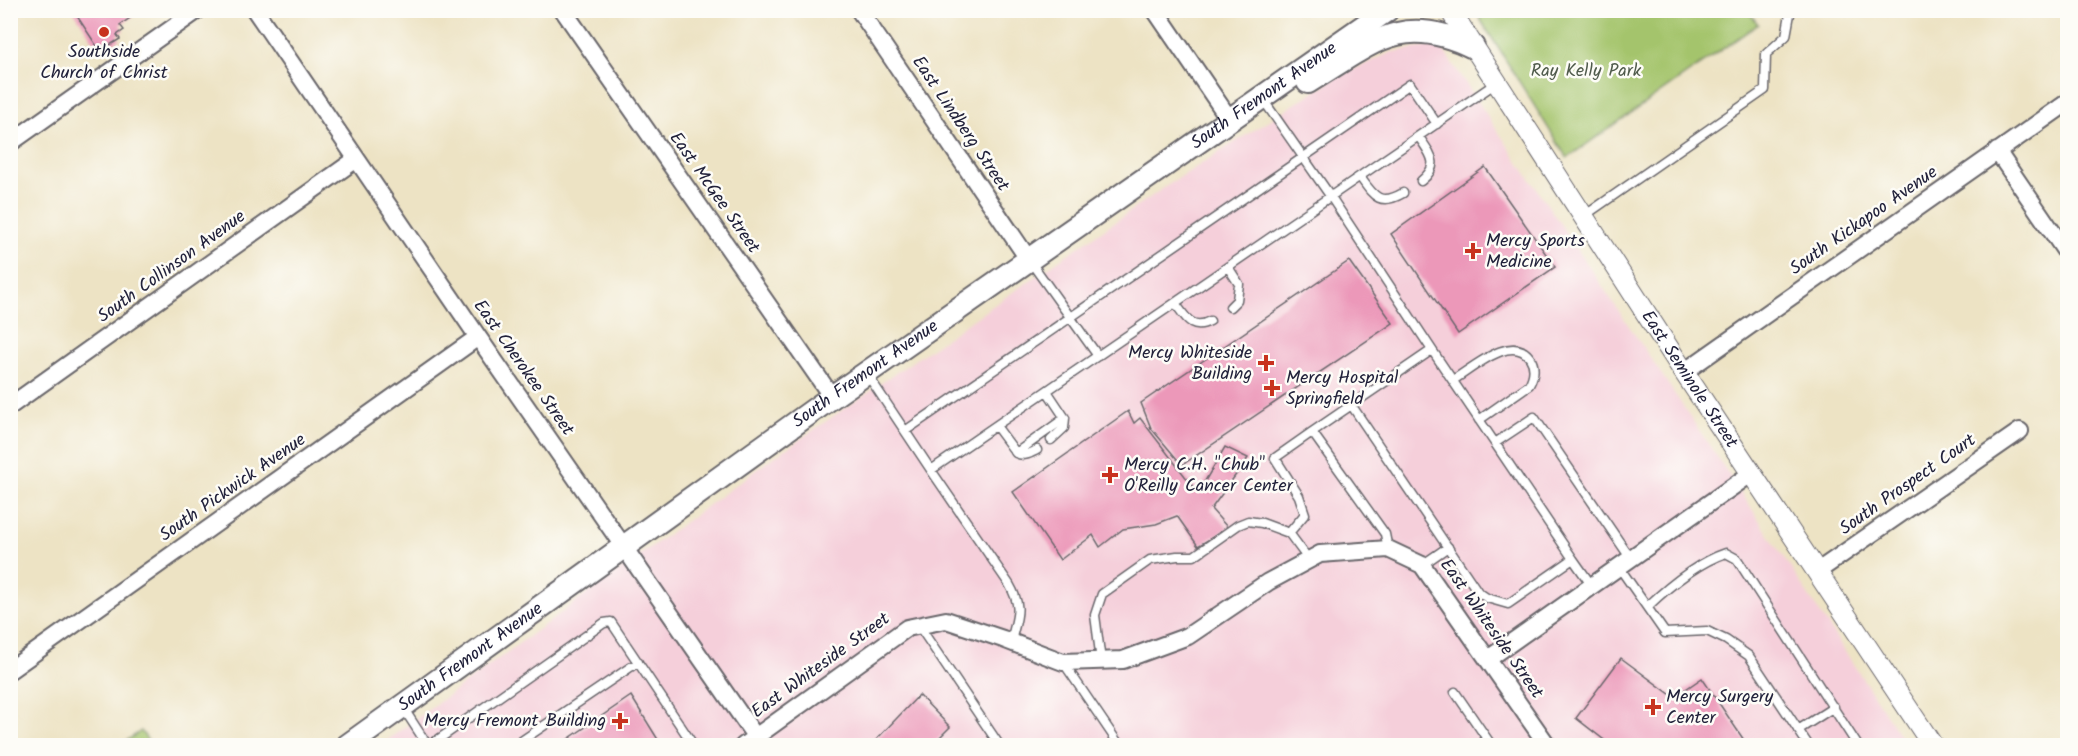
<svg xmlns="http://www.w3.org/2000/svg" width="2078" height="756" font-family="Kalam,sans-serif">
<rect width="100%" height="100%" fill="#fdfcf7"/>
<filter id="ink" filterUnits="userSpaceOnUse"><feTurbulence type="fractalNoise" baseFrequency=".0167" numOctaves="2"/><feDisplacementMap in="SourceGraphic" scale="12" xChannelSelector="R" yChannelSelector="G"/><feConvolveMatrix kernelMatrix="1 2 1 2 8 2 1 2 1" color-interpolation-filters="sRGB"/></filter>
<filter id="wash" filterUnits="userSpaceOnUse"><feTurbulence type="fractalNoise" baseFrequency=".008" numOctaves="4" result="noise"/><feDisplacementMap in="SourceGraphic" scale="24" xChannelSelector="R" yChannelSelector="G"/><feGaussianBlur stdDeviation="1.35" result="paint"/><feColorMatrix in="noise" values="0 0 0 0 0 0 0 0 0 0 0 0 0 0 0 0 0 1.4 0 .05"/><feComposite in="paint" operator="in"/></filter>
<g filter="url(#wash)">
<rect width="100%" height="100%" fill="#ede3c4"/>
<path fill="#f5cfda" d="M 1440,45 L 1750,506 L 1906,745 L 379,746 L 770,460 L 1165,187 L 1337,77 L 1392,52 Z"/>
<path fill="#a4c46c" stroke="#637354" stroke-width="1.5" d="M 1475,11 L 1748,11 L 1758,24 L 1567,158 Z
M 141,731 L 151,745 L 120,745 Z"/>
<g id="blocks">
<path fill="#ec98b9" d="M 73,10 L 142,10 L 120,25 L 124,30 L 117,35 L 120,39 L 100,51 Z
M 1485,167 L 1555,267 L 1458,334 L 1391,234 Z
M 1349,261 L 1393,323 L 1182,465 L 1151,428 L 1141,403 Z
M 1128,411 L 1134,423 L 1140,418 L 1198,493 L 1225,447 L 1248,458 L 1211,509 L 1228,528 L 1198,546 L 1177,516 L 1156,524 L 1123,529 L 1100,547 L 1093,535 L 1060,560 L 1013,492 Z
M 1621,658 L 1674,697 L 1702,678 L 1748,746 L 1612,746 L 1576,718 Z
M 919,695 L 950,727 L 931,746 L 875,746 L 873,743 Z
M 631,696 L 662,746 L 558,746 Z"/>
</g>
</g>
<g filter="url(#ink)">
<use href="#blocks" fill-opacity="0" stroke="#69666b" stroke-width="1.5"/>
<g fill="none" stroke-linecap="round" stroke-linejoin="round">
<defs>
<path id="service" d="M 1262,98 L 1331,197 L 1432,350
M 1419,137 C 1431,155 1441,165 1421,181
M 1360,177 C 1373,195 1379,207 1403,193
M 1584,216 L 1765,90 L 1766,54 L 1786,36 L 1790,14 L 1787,10
M 1030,261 L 1098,356
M 1228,267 L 1239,284 L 1237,300 L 1230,307
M 1175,303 C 1185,316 1191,331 1210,321
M 867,374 L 931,470 L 1496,83
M 1453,380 C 1472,369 1512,332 1530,358 C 1536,367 1534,376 1529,385 L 1479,420
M 1352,406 L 1478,592 L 1487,598 L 1508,604 L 1573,559 L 1432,350 L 1312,432 L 1385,534 L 1388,549
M 996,426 L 1016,453 L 1065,418 L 1047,391
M 905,431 L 1410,84 L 1437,124
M 1051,440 L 1064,428 L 1065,418
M 1495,443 L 1534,417 L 1631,559
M 1016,453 C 1024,457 1029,454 1037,450
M 931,470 L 1009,584 C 1023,608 1017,616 1011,641
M 1289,533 L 1305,514 L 1299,496 L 1275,458 L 1312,432
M 1573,559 L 1592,586
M 1422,565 L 1448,547
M 1619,567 L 1665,633 L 1707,631 L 1726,640 L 1749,656 L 1809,746
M 1647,607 C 1668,587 1699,562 1726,553 L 1737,559 L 1858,746
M 919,626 L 1000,746
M 1101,661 L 1095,615 L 1102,594 L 1150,560 L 1177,556 L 1194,556 L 1238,525 L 1248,521 L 1262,523 L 1289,533 L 1309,560
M 1063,662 L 1120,746
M 1455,692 L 1492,746
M 402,706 L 428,746
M 1798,730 L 1834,707
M 429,746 L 604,623 L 611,622 L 694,746
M 514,746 L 638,662"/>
<path id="minor" d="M 255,10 L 478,337 L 762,746
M 563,10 L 832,397
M 859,10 L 1029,260
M 1155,10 L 1230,120
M 10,143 L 198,10
M 1997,151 L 2068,255
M 1684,372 L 2068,102
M 10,406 L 355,160
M 1818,571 L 2020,431
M 1488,659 L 1752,473
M 10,670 L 478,337
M 743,746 L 907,628 L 946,620 L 1003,639 L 1063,662 L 1123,660 L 1188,636 L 1268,582 L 1320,554 L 1388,549 L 1422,565 L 1548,746"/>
<g id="tertiary">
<path id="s1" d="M 1450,10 L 1684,372 L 1933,746"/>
</g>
<g id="secondary">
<path d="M 1308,82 C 1370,45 1400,11 1473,47"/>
<path id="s2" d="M 347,746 L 832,397 L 1387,10"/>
</g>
</defs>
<use href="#service" stroke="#69666b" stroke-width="11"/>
<use href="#minor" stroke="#69666b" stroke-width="20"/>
<use href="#tertiary" stroke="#69666b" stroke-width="22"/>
<use href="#secondary" stroke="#69666b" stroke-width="26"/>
<use href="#service" stroke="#fff" stroke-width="8"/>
<use href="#minor" stroke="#fff" stroke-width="16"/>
<use href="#tertiary" stroke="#fff" stroke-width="20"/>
<use href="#secondary" stroke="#fff" stroke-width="22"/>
</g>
</g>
<g fill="#c8321e" stroke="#fdfcf7" stroke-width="2">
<circle cx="104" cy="32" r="6"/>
<path d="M1470 242h6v6h6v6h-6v6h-6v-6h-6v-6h6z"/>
<path d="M1263 354h6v6h6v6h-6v6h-6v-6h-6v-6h6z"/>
<path d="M1269 379h6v6h6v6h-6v6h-6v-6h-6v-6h6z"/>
<path d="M1107 466h6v6h6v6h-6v6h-6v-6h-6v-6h6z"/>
<path d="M1650 698h6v6h6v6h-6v6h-6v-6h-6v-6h6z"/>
<path d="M617 712h6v6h6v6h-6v6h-6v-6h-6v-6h6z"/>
</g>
<g text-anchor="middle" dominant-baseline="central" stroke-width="5" stroke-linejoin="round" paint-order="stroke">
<g font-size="18" fill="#22223b" stroke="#fdfcf7" text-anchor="start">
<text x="104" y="52" text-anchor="middle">Southside<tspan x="104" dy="21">Church of Christ</tspan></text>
<text x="1486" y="241">Mercy Sports<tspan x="1486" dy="21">Medicine</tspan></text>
<text x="1252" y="353" text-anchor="end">Mercy Whiteside<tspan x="1252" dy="21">Building</tspan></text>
<text x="1286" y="378">Mercy Hospital<tspan x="1286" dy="21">Springfield</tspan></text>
<text x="1124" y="465">Mercy C.H. "Chub"<tspan x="1124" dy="21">O'Reilly Cancer Center</tspan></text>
<text x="1666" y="697">Mercy Surgery<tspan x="1666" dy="21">Center</tspan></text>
<text x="606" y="721" text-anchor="end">Mercy Fremont Building</text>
</g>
<g font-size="18" fill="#505b4c" stroke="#fdfcf7">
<text x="1586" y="71">Ray Kelly Park</text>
</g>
<g font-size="18" fill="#22223b" stroke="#fdfcf7">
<text stroke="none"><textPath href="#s2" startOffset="1124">South Fremont Avenue</textPath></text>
<text transform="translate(960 124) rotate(56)">East Lindberg Street</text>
<text transform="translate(714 193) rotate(55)">East McGee Street</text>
<text transform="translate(1864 221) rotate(-35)">South Kickapoo Avenue</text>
<text transform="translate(172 267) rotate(-36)">South Collinson Avenue</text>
<text transform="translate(523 368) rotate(55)">East Cherokee Street</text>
<text stroke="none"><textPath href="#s2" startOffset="638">South Fremont Avenue</textPath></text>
<text stroke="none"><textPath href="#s1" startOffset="440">East Seminole Street</textPath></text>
<text transform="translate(1908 485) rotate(-35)">South Prospect Court</text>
<text transform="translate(233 488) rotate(-35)">South Pickwick Avenue</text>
<text transform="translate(1491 629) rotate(55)">East Whiteside Street</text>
<text stroke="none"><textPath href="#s2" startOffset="152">South Fremont Avenue</textPath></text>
<text transform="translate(821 666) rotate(-36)">East Whiteside Street</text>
</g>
</g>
<rect width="2078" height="756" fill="none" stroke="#fdfcf7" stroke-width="36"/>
</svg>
